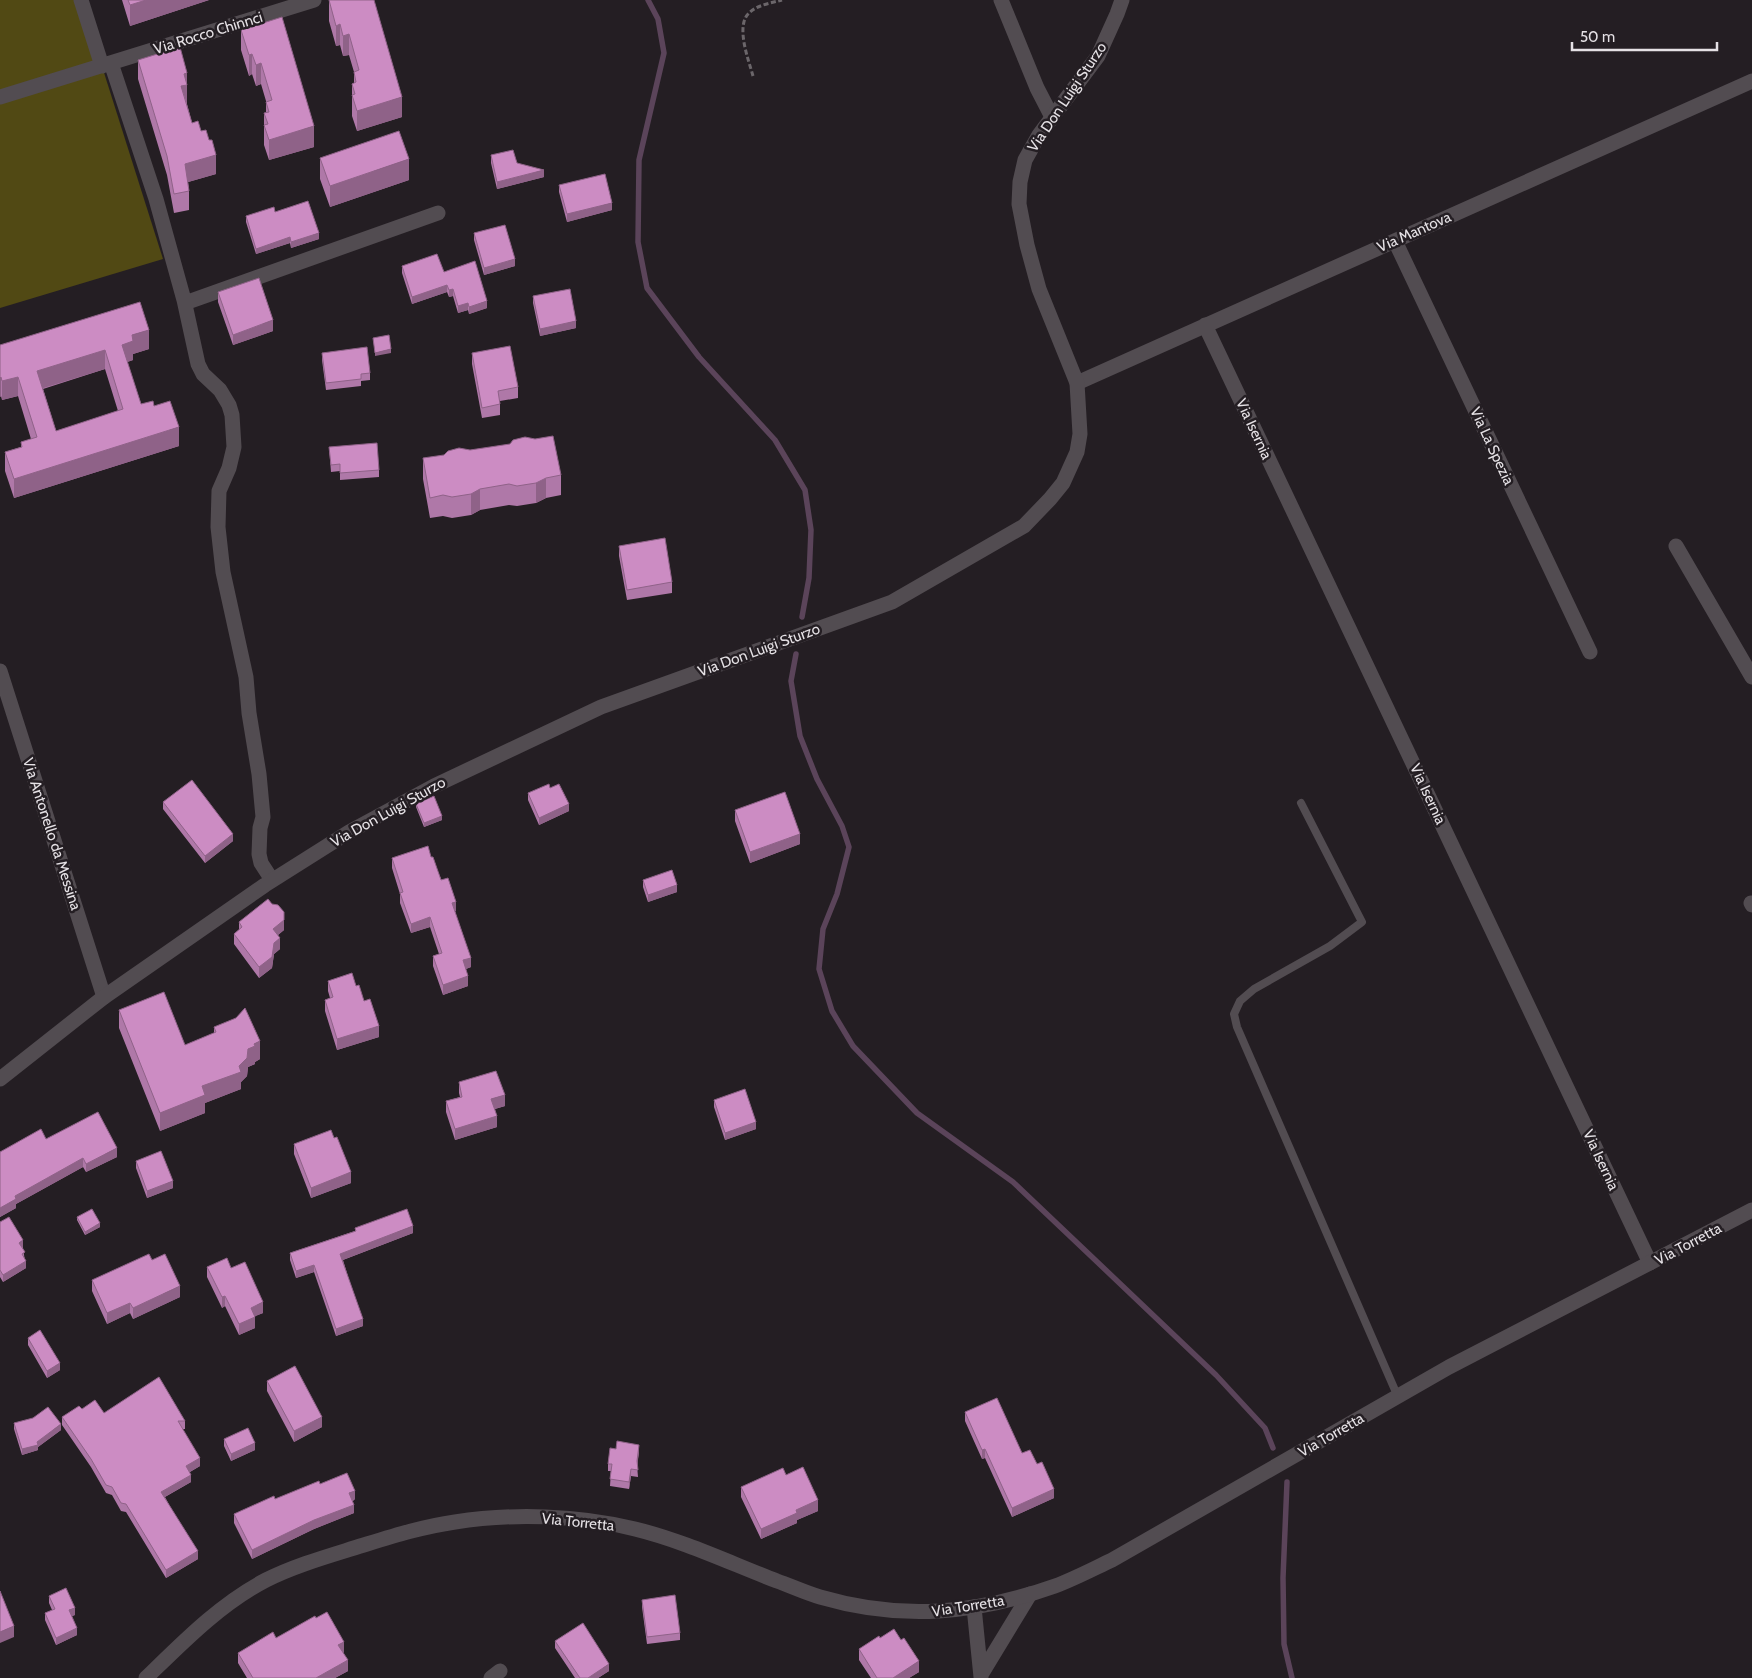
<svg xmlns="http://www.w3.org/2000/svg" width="1752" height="1678" font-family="Cabin,sans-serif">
<rect width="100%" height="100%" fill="#241e23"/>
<path fill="#514914" d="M 0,0 L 81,0 L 163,259 L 0,308 Z"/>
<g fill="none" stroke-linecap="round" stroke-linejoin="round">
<path stroke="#5b445a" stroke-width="5.5" d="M 648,0 L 658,19 L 664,53 L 639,160 L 638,242 L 647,288 L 699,357 L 775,440 L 805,490 L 811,530 L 809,578 L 802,617
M 796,654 L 791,681 L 800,736 L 817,779 L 842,826 L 849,847 L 837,894 L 823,929 L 819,969 L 832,1011 L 853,1046 L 917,1113 L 1013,1182 L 1092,1257 L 1216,1375 L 1265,1428 L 1273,1448
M 1287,1482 L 1283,1578 L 1284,1644 L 1292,1678"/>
<path stroke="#6b666a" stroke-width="3" stroke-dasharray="5 2.5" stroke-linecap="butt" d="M 753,76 C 749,61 735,26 749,13 C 757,5 771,3 782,0"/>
<path stroke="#524c51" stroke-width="8" d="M 1301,803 L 1362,922 L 1330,946 L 1254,989 L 1240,1001 L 1234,1014 L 1237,1027 L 1398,1397"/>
<path stroke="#524c51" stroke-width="15" d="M 81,0 L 102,66
M 1001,0 L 1037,88 L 1052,117
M 111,63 L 156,199 L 184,300 L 198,364 L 203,374 L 220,390 L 229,405 L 232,415 L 234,447 L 229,468 L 219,491 L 218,527 L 223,572 L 246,677 L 249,713 L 259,774 L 263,817 L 260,828 L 259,854 L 261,863 L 272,880
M 0,97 L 314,0
M 1395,241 L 1590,652
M 185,303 L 438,213
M 1205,325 L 1650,1263
M 1077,383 L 1752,81
M 1676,546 L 1752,677
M 0,671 L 104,997
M 1751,903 L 1752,905
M 974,1607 L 981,1677
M 982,1673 L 1030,1594
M 491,1678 L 500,1671"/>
<path stroke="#524c51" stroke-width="15" d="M 0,1079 L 104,997 L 265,885 L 349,832 L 434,786 L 601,707 L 892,602 L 1024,526 L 1050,499 L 1063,483 L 1077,452 L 1080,434 L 1077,383 L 1039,289 L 1027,245 L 1019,204 L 1020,182 L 1025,160 L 1039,135 L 1098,56 L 1117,14 L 1122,0
M 146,1678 C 183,1642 220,1604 266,1580 C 294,1566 325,1557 354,1548 C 387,1538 420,1527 455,1522 C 512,1513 579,1515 635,1529 C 684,1541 730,1563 777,1581 C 791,1586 806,1593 820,1597 C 902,1621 976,1614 1055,1586 C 1074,1579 1093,1569 1112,1560 L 1449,1367 L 1752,1210"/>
</g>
<path fill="#af78a8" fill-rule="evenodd" d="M 122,0 L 209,0 L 130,26 Z
M 329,0 L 402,117 L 357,131 L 352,116 L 352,84 L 354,83 L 354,72 L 349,55 L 343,56 L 340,45 L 336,46 L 329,21 Z
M 241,30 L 314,147 L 269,160 L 264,145 L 264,113 L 266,113 L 266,101 L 261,84 L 256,86 L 252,74 L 249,76 L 241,50 Z
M 138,60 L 187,92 L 187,104 L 192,123 L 201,131 L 216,174 L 188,182 L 189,191 L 189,210 L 174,213 L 167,175 L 138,79 Z
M 491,155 L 517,163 L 544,177 L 497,189 L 491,163 Z
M 320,158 L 409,180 L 330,207 L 320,179 Z
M 559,185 L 612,210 L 567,222 L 559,192 Z
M 275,212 L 319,239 L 291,248 L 290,243 L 256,254 L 246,222 L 246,216 Z
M 474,233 L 515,266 L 484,275 L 474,240 Z
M 402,266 L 444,272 L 487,308 L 469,314 L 468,310 L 458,313 L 453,296 L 449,297 L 447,292 L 412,304 L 402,273 Z
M 218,292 L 273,331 L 233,345 L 218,302 Z
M 533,296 L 576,328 L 540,336 L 533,303 Z
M 0,345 L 149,349 L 133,354 L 133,360 L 127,362 L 141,404 L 154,406 L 179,446 L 14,498 L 5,471 L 5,452 L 21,447 L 21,442 L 31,439 L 18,396 L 2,400 L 1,396 L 0,397 ZM 105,369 L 118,411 L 56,431 L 43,389 Z
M 322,353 L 370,373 L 370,380 L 361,381 L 361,386 L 326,390 L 322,360 Z
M 472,353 L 518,387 L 518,398 L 500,401 L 500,415 L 482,418 L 472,364 Z
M 329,447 L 379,470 L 379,477 L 340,480 L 340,471 L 331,472 Z
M 423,458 L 561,475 L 561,495 L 546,498 L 536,503 L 517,506 L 509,505 L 480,510 L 471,515 L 452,518 L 443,516 L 430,518 L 423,479 Z
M 619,546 L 672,582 L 672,593 L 627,600 L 619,556 Z
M 550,788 L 569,811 L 539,825 L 528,800 L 528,793 Z
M 163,802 L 233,841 L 205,863 L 163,809 Z
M 416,804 L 442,820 L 424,827 L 416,807 Z
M 735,810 L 800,844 L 750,863 L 735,821 Z
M 431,857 L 456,911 L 455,911 L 471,967 L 466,969 L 468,986 L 443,995 L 433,966 L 433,956 L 439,954 L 430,927 L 411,933 L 400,903 L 400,894 L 392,868 L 392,858 Z
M 643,880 L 677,892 L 648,902 L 643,887 Z
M 239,922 L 284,930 L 278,935 L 280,949 L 274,954 L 272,968 L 259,978 L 234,944 L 234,934 L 239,930 Z
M 328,981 L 356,986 L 379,1037 L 337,1050 L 325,1011 L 325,1000 L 330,998 L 328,991 Z
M 119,1010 L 185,1045 L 214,1033 L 214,1027 L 260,1059 L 255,1062 L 255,1064 L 248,1067 L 247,1076 L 241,1082 L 241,1089 L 205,1103 L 205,1113 L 160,1131 L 119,1028 Z
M 459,1082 L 505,1106 L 495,1109 L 497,1127 L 455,1140 L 446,1112 L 446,1101 L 460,1097 L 459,1093 Z
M 714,1100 L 756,1129 L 725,1140 L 714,1107 Z
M 334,1138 L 351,1183 L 311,1198 L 294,1154 L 294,1144 Z
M 46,1139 L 117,1157 L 86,1172 L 83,1167 L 16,1204 L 16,1208 L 0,1217 L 0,1152 Z
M 136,1161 L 173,1188 L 147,1198 L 136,1168 Z
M 77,1217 L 100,1227 L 85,1235 L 77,1220 Z
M 0,1222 L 23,1247 L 23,1248 L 26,1268 L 3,1282 L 0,1277 Z
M 355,1228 L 413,1233 L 343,1260 L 363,1326 L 336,1336 L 314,1272 L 296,1278 L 290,1260 L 290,1253 L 355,1231 Z
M 207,1267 L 231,1268 L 263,1313 L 255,1316 L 255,1328 L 239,1335 L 225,1306 L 222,1308 L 207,1277 Z
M 92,1280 L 180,1297 L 133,1319 L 130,1313 L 107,1324 L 92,1291 Z
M 28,1338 L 60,1370 L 47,1378 L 28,1345 Z
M 267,1381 L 322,1427 L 294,1442 L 267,1391 Z
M 82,1409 L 104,1413 L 185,1421 L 185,1429 L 182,1429 L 200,1466 L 190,1472 L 191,1482 L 165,1497 L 198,1559 L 166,1578 L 126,1512 L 121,1511 L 112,1495 L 106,1493 L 91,1467 L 62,1425 L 62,1417 Z
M 965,1412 L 1037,1464 L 1054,1498 L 1012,1517 L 985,1458 L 982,1459 L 965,1421 Z
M 14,1423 L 61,1430 L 38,1447 L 38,1450 L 22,1455 L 14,1429 Z
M 224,1439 L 255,1450 L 231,1461 L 224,1446 Z
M 639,1452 L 637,1465 L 638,1477 L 631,1476 L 629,1489 L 610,1486 L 611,1471 L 608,1471 L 608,1464 Z
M 786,1475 L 818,1511 L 797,1520 L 797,1523 L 761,1539 L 741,1497 L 741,1487 Z
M 320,1484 L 355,1499 L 353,1501 L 354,1513 L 314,1529 L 252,1559 L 234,1523 L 234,1514 L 275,1499 Z
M 49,1596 L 75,1615 L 72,1616 L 77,1635 L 56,1645 L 45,1620 L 45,1613 L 52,1610 L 49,1603 Z
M 642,1600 L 680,1633 L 680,1640 L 647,1644 L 642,1607 Z
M 316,1618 L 344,1652 L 343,1653 L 348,1671 L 335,1678 L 247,1678 L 238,1663 L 238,1653 L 276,1638 Z
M 880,1638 L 919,1672 L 909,1678 L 871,1678 L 859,1660 L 859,1649 Z
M 555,1641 L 609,1671 L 598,1678 L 575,1678 L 555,1648 Z"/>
<path fill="#8f6288" d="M 146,0 L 209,0 L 130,26 L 130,5 Z
M 340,24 L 340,45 L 336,46 L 336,26 Z
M 349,34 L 349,55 L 343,56 L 343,36 Z
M 252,54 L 252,74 L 249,76 L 249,55 Z
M 261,63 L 261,84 L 256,86 L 256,65 Z
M 187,73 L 187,104 L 181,86 L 184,74 Z
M 402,97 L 402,117 L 357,131 L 357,111 Z
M 314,126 L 314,147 L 269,160 L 269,140 Z
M 216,155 L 216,174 L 185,183 L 185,164 Z
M 409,159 L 409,180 L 330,207 L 330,186 Z
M 544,170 L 544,177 L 497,189 L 497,182 Z
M 612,203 L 612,210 L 567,222 L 567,214 Z
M 319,233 L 319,239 L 291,248 L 291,242 Z
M 290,237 L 290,243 L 256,254 L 256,249 Z
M 515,259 L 515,266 L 484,275 L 484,268 Z
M 447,285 L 447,292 L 412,304 L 412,297 Z
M 453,289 L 453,296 L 449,297 L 449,290 Z
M 487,301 L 487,308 L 469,314 L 469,307 Z
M 468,303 L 468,310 L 458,313 L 458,306 Z
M 273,320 L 273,331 L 233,345 L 233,335 Z
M 576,321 L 576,328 L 540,336 L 540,329 Z
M 149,330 L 149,349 L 133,354 L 133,360 L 122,364 L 122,345 L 132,335 Z
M 391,349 L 391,353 L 375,356 L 375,353 Z
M 105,350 L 105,369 L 37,390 L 37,371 Z
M 1,377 L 1,396 L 0,397 L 0,378 Z
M 18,377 L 18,396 L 2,400 L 2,381 Z
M 179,427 L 179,446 L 14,498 L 14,479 Z
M 546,478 L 546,498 L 536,503 L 536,483 Z
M 480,489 L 480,510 L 471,515 L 471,494 Z
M 569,804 L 569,811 L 539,825 L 539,818 Z
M 442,816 L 442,820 L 424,827 L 424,823 Z
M 233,834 L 233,841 L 205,863 L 205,856 Z
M 800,834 L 800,844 L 750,863 L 750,852 Z
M 677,885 L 677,892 L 648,902 L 648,895 Z
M 456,902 L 456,911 L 452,912 L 452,903 Z
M 284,912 L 284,930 L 273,939 L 273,929 Z
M 430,917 L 430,927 L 411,933 L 411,924 Z
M 280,938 L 280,949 L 274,954 L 272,968 L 259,978 L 259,967 L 274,943 Z
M 471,958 L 471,967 L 463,970 L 463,960 Z
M 468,976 L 468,986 L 443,995 L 443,985 Z
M 379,1026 L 379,1037 L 337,1050 L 337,1039 Z
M 260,1041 L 260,1059 L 255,1062 L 255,1064 L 248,1067 L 247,1076 L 241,1082 L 241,1089 L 205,1103 L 205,1113 L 160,1131 L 160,1113 L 202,1086 L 239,1066 L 248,1049 L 254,1044 Z
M 505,1095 L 505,1106 L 491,1110 L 491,1099 Z
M 497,1116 L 497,1127 L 455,1140 L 455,1129 Z
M 756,1122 L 756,1129 L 725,1140 L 725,1133 Z
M 117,1148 L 117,1157 L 86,1172 L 86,1164 Z
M 83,1158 L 83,1167 L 16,1204 L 16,1208 L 0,1217 L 0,1208 L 15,1196 Z
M 351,1172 L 351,1183 L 311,1198 L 311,1188 Z
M 173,1181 L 173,1188 L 147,1198 L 147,1191 Z
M 100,1223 L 100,1227 L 85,1235 L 85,1232 Z
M 413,1226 L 413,1233 L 340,1261 L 340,1254 Z
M 23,1240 L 23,1247 L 19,1250 L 19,1243 Z
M 26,1261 L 26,1268 L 3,1282 L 3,1275 Z
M 314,1265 L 314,1272 L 296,1278 L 296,1271 Z
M 180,1286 L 180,1297 L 133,1319 L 133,1308 Z
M 225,1296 L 225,1306 L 222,1308 L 222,1297 Z
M 263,1302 L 263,1313 L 251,1318 L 251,1308 Z
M 130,1303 L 130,1313 L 107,1324 L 107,1313 Z
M 255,1317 L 255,1328 L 239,1335 L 239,1324 Z
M 363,1319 L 363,1326 L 336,1336 L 336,1329 Z
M 60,1363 L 60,1370 L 47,1378 L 47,1371 Z
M 322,1417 L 322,1427 L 294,1442 L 294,1431 Z
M 61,1424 L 61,1430 L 38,1447 L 38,1450 L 22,1455 L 22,1449 L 37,1442 Z
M 255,1443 L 255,1450 L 231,1461 L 231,1454 Z
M 639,1445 L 639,1452 L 637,1468 L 637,1461 Z
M 985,1449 L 985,1458 L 982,1459 L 982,1450 Z
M 200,1458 L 200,1466 L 186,1474 L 186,1466 Z
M 631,1469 L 631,1476 L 629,1489 L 629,1482 Z
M 191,1475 L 191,1482 L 161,1499 L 161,1492 Z
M 1054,1489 L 1054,1498 L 1012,1517 L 1012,1508 Z
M 355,1491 L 355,1499 L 349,1502 L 349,1493 Z
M 818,1500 L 818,1511 L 797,1520 L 797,1523 L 761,1539 L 761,1529 L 796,1510 Z
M 354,1505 L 354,1513 L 314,1529 L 252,1559 L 252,1550 L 314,1520 Z
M 198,1551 L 198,1559 L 166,1578 L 166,1570 Z
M 75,1608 L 75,1615 L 69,1617 L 69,1610 Z
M 14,1626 L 14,1637 L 0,1643 L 0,1632 Z
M 77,1628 L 77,1635 L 56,1645 L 56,1638 Z
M 344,1642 L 344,1652 L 338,1655 L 338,1645 Z
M 348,1660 L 348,1671 L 335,1678 L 316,1678 Z
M 919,1661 L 919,1672 L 909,1678 L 893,1678 Z
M 609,1664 L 609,1671 L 598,1678 L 588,1678 Z"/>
<path fill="#cc8cc3" stroke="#8f6288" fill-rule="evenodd" d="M 128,0 L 146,0 L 130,5 Z
M 329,0 L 374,0 L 402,97 L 357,111 L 352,95 L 355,94 L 352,84 L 356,82 L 354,72 L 359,70 L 349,34 L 343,36 L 340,24 L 336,26 Z
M 282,17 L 314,126 L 269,140 L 264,125 L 268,124 L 264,113 L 269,112 L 266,102 L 272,100 L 261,63 L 256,65 L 252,54 L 249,55 L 241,30 Z
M 180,47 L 187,73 L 184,74 L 187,85 L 181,86 L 192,123 L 198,121 L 201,131 L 206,130 L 209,140 L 212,140 L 216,155 L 185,164 L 189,191 L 174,194 L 167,156 L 138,60 Z
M 399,131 L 409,159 L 330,186 L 320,158 Z
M 513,150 L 517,163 L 544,170 L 497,182 L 491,155 Z
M 605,174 L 612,203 L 567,214 L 559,185 Z
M 308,201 L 319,233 L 291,242 L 290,237 L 256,249 L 246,216 L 274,207 L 275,212 Z
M 505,225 L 515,259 L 484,268 L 474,233 Z
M 437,254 L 444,272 L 475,261 L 487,301 L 469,307 L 468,303 L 458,306 L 453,289 L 449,290 L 447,285 L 412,297 L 402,266 Z
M 259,278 L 273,320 L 233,335 L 218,292 Z
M 570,289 L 576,321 L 540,329 L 533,296 Z
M 140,302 L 149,330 L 132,335 L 133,341 L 122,345 L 141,404 L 153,401 L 154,406 L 170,401 L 179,427 L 14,479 L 5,452 L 22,447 L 21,442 L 37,437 L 18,377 L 2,381 L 1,377 L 0,378 L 0,345 ZM 105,350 L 123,409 L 56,431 L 37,371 Z
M 389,335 L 391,349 L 375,353 L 373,338 Z
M 510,346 L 518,387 L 498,391 L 500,404 L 482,408 L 472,353 Z
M 367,347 L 370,373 L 361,374 L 361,379 L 326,383 L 322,353 Z
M 553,436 L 561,475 L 546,478 L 536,483 L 517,486 L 509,484 L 480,489 L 471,494 L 452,497 L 443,495 L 430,498 L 423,458 L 444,455 L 448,451 L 459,448 L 470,450 L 510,444 L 513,440 L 525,437 L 535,439 Z
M 377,443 L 379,470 L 340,473 L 340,464 L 331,465 L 329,447 Z
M 665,538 L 672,582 L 627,590 L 619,546 Z
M 192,780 L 233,834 L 205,856 L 163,802 Z
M 549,784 L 550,788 L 559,784 L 569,804 L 539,818 L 528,793 Z
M 785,792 L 800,834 L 750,852 L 735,810 Z
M 434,796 L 442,816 L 424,823 L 416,804 Z
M 428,846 L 431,857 L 433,857 L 441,880 L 448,878 L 456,902 L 452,903 L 471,958 L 463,960 L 468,976 L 443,985 L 433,956 L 442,953 L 430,917 L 411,924 L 400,893 L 403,892 L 392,858 Z
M 672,870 L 677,885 L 648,895 L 643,880 Z
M 268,899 L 272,904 L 278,905 L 284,912 L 284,920 L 273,929 L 280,938 L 274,943 L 272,957 L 259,967 L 234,934 L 242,927 L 239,922 Z
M 352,973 L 356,986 L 359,985 L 364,1001 L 370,999 L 379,1026 L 337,1039 L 325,1000 L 333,997 L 328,981 Z
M 164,992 L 185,1045 L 216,1032 L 214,1027 L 236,1018 L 245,1008 L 260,1041 L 254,1044 L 255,1046 L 248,1049 L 247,1058 L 239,1066 L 241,1072 L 202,1086 L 205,1095 L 160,1113 L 119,1010 Z
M 496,1071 L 505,1095 L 491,1099 L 497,1116 L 455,1129 L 446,1101 L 462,1097 L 459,1082 Z
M 745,1089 L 756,1122 L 725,1133 L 714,1100 Z
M 98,1112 L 117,1148 L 86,1164 L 83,1158 L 15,1196 L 16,1199 L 0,1208 L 0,1152 L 41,1129 L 46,1139 Z
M 331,1130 L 334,1138 L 337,1137 L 351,1172 L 311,1188 L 294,1144 Z
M 161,1151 L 173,1181 L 147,1191 L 136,1161 Z
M 92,1209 L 100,1223 L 85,1232 L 77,1217 Z
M 407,1209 L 413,1226 L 340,1254 L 363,1319 L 336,1329 L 314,1265 L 296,1271 L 290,1253 L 356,1231 L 355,1228 Z
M 9,1217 L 23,1240 L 19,1243 L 25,1252 L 22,1254 L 26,1261 L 3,1275 L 0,1270 L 0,1222 Z
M 149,1254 L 152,1260 L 165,1254 L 180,1286 L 133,1308 L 130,1303 L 107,1313 L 92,1280 Z
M 227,1258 L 231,1268 L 245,1262 L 263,1302 L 251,1308 L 255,1317 L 239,1324 L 225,1296 L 222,1297 L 207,1267 Z
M 40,1330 L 60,1363 L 47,1371 L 28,1338 Z
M 295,1366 L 322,1417 L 294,1431 L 267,1381 Z
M 159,1377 L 185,1421 L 178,1421 L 200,1458 L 186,1466 L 191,1475 L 161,1492 L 198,1551 L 166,1570 L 126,1504 L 121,1503 L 112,1487 L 106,1485 L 91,1459 L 62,1417 L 79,1406 L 82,1409 L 95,1400 L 104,1413 Z
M 997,1398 L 1022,1453 L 1030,1450 L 1037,1464 L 1042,1462 L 1054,1489 L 1012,1508 L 985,1449 L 982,1450 L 965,1412 Z
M 48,1407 L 61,1424 L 37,1442 L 38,1445 L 22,1449 L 14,1423 L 33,1418 Z
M 248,1428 L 255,1443 L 231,1454 L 224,1439 Z
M 617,1441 L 639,1445 L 637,1461 L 638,1470 L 631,1469 L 629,1482 L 610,1479 L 612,1464 L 608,1464 L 610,1448 L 616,1449 Z
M 803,1467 L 818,1500 L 796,1510 L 797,1513 L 761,1529 L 741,1487 L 783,1468 L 786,1475 Z
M 347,1473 L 355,1491 L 349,1493 L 354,1505 L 314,1520 L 252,1550 L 234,1514 L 274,1496 L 275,1499 L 319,1481 L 320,1484 Z
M 66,1588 L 75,1608 L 69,1610 L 77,1628 L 56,1638 L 45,1613 L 55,1609 L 49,1596 Z
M 0,1591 L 14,1626 L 0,1632 Z
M 675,1595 L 680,1633 L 647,1637 L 642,1600 Z
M 327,1612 L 344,1642 L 338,1645 L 348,1660 L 316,1678 L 253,1678 L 238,1653 L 273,1632 L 276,1638 L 315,1616 L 316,1618 Z
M 583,1623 L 609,1664 L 588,1678 L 580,1678 L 555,1641 Z
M 894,1629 L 901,1640 L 904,1638 L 919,1661 L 893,1678 L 877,1678 L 859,1649 L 879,1636 L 880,1638 Z"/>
<g text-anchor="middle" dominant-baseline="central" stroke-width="5" stroke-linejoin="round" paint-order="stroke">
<g font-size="15" fill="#e5e1e5" stroke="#241e23">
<text transform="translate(208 33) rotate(-17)">Via Rocco Chinnci</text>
<text transform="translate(1067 97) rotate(-56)">Via Don Luigi Sturzo</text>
<text transform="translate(1414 232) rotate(-24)">Via Mantova</text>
<text transform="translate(1254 429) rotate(65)">Via Isernia</text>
<text transform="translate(1492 446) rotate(65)">Via La Spezia</text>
<text transform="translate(759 650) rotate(-20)">Via Don Luigi Sturzo</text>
<text transform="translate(1428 794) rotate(65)">Via Isernia</text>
<text transform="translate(388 812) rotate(-29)">Via Don Luigi Sturzo</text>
<text transform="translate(52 834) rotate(72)">Via Antonello da Messina</text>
<text transform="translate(1601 1160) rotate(65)">Via Isernia</text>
<text transform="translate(1688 1244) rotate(-28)">Via Torretta</text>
<text transform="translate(1331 1435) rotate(-30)">Via Torretta</text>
<text transform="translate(578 1522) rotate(6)">Via Torretta</text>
<text transform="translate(968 1606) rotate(-9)">Via Torretta</text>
</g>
</g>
<path d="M1572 42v8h145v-8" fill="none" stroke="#e5e1e5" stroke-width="2.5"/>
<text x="1580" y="42" font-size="15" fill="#e5e1e5" stroke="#241e23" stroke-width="4" paint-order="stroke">50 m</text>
</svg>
